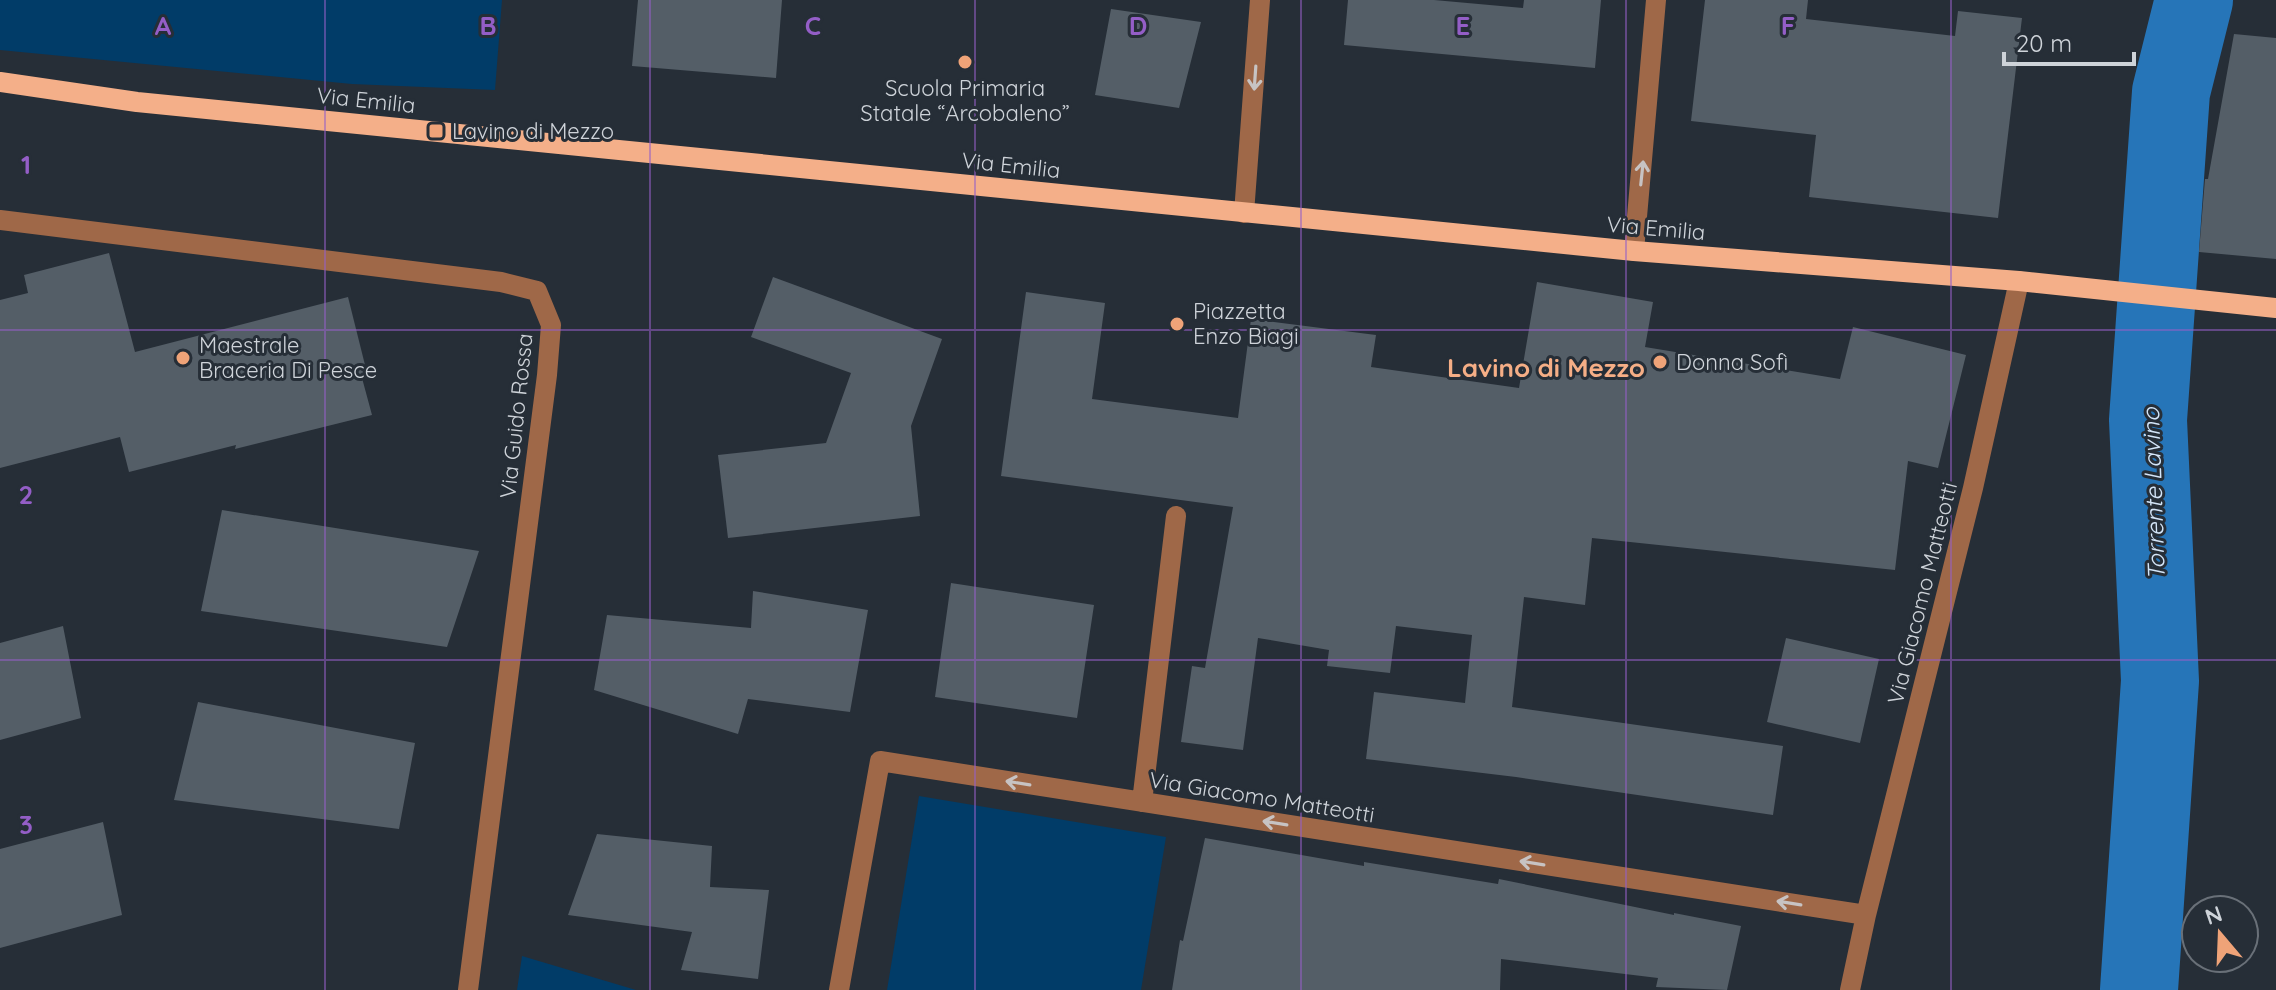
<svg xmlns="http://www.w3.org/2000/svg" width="2276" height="990" font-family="Quicksand,sans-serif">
<rect width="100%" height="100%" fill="#262e37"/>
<path fill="#013c68" d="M 0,0 L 502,0 L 495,90 L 352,84 L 0,50 Z
M 919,796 L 1166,837 L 1141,990 L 887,990 Z
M 522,956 L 636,990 L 517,990 Z"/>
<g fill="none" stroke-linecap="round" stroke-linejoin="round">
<path stroke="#2675b8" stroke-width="78" d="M 2139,990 L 2160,681 L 2148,420 L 2171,92 L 2194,0"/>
</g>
<path fill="#545e67" d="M 638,0 L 782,0 L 776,78 L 632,66 Z
M 1348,0 L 1434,0 L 1523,8 L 1524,0 L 1601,0 L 1595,68 L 1344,45 Z
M 1705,0 L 1808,0 L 1806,19 L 1955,36 L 1958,11 L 2022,18 L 1998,218 L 1809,197 L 1816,135 L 1691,121 Z
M 1111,9 L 1201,22 L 1179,108 L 1095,95 Z
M 2234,34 L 2276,38 L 2276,259 L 2199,252 L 2205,179 L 2208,179 Z
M 109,253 L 135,352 L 348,297 L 368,377 L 362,378 L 372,415 L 235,449 L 236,445 L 129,472 L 120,437 L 0,468 L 0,300 L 28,293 L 24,275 Z
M 773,277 L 942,339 L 911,426 L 920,516 L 728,538 L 718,455 L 826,443 L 851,373 L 751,337 Z
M 1537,282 L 1653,302 L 1645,347 L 1840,379 L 1853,327 L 1966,355 L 1938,468 L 1908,461 L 1895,570 L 1592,538 L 1585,605 L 1524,597 L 1512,707 L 1783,746 L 1773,815 L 1516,777 L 1366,759 L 1374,692 L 1465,703 L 1472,635 L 1396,626 L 1390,673 L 1327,666 L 1329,650 L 1258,638 L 1243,750 L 1181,742 L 1192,666 L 1205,668 L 1233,507 L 1001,476 L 1026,292 L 1105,303 L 1092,399 L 1238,418 L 1251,319 L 1376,335 L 1371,367 L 1519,388 Z
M 222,510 L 479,551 L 447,647 L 201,611 Z
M 951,583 L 1094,605 L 1077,718 L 935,697 Z
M 753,591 L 868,610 L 850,712 L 748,699 L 738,734 L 594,690 L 607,615 L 751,628 Z
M 63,626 L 81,718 L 0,740 L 0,643 Z
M 1786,638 L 1879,659 L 1860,743 L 1767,722 Z
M 198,702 L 415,743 L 399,829 L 174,800 Z
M 103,822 L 122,915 L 0,948 L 0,849 Z
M 597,834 L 712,846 L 710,887 L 769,890 L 758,979 L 681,970 L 692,932 L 568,915 Z
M 1205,838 L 1364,866 L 1364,862 L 1498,884 L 1499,879 L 1674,915 L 1674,913 L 1741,926 L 1727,990 L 1656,987 L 1658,978 L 1501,959 L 1500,990 L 1172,990 L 1180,940 L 1183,941 Z"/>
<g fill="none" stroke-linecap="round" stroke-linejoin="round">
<path stroke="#9f6848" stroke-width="20" d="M 1244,213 L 1260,0
M 0,220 L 501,282 L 537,291 L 551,325 L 547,375 L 468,990
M 1634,251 L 1656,0
M 1142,802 L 1176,516
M 839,990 L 880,761 L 1866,915
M 1850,990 L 1866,915 L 1973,488 L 2019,281"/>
<path stroke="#f4af89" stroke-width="20" d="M 0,82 L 137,102 L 1634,251 L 2019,281 L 2276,308"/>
</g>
<defs><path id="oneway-shaft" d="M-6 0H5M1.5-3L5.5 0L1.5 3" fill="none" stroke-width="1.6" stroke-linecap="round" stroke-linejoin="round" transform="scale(2)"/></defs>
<g stroke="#c7c3c3">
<use href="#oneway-shaft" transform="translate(1255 78) rotate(94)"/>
<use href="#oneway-shaft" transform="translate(1642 173) rotate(-84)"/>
<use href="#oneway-shaft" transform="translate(1018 783) rotate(-171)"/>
<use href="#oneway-shaft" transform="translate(1275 823) rotate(-171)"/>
<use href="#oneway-shaft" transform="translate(1532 863) rotate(-171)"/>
<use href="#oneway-shaft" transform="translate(1789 903) rotate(-171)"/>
</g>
<path fill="none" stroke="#945ec7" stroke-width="2" stroke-opacity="0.55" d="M 325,0 L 325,990M 650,0 L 650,990M 975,0 L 975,990M 1301,0 L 1301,990M 1626,0 L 1626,990M 1951,0 L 1951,990M 0,330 L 2276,330M 0,660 L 2276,660"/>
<g fill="#efa378" stroke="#262e37" stroke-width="3">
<circle cx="965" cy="62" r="8"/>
<rect x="428" y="123" width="16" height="16" rx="4"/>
<circle cx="1177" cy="324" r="8"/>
<circle cx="183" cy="358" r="8"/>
<circle cx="1660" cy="362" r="8"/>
</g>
<g text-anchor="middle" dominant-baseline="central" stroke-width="6" stroke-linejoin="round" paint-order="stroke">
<g font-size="22" fill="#ced3d9" stroke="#262e37" text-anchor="start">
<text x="965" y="88" text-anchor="middle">Scuola Primaria<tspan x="965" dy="25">Statale “Arcobaleno”</tspan></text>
<text x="452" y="131">Lavino di Mezzo</text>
<text x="1193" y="311">Piazzetta<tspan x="1193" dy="25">Enzo Biagi</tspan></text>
<text x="199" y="345">Maestrale<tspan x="199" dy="25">Braceria Di Pesce</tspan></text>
<text x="1676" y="362">Donna Sofì</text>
</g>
<g font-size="22" fill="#ced3d9" stroke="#262e37">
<text transform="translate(366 100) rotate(6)">Via Emilia</text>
<text transform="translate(1011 165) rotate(6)">Via Emilia</text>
<text transform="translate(1656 228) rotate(5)">Via Emilia</text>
<text transform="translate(516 416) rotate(-84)">Via Guido Rossa</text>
<text transform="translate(1922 593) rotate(-76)">Via Giacomo Matteotti</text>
<text transform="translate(1262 797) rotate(9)">Via Giacomo Matteotti</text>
</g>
<g font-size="24" font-style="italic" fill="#d4e6f9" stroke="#262e37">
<text transform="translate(2153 494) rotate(-92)">Torrente Lavino</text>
</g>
<g font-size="26" font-weight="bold" fill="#f5ae86" stroke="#262e37">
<text x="1546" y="367">Lavino di Mezzo</text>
</g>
</g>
<g font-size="26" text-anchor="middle" font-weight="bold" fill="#945ec7" stroke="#262e37" stroke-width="6" stroke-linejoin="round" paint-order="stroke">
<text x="163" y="35">A</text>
<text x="488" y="35">B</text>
<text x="813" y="35">C</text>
<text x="1138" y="35">D</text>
<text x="1463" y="35">E</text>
<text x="1788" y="35">F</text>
<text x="26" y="174">1</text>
<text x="26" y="504">2</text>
<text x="26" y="834">3</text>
</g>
<g transform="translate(2220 934) rotate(341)"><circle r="38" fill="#262e37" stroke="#697078" stroke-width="2"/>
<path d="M0-6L14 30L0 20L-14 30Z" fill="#efa378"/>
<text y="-12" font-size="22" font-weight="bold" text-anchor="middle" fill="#ced3d9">N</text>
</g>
<path d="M2004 52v12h130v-12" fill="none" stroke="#ced3d9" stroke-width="4"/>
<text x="2016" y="52" font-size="24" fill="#ced3d9" stroke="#262e37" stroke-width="6" paint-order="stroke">20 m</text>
</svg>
